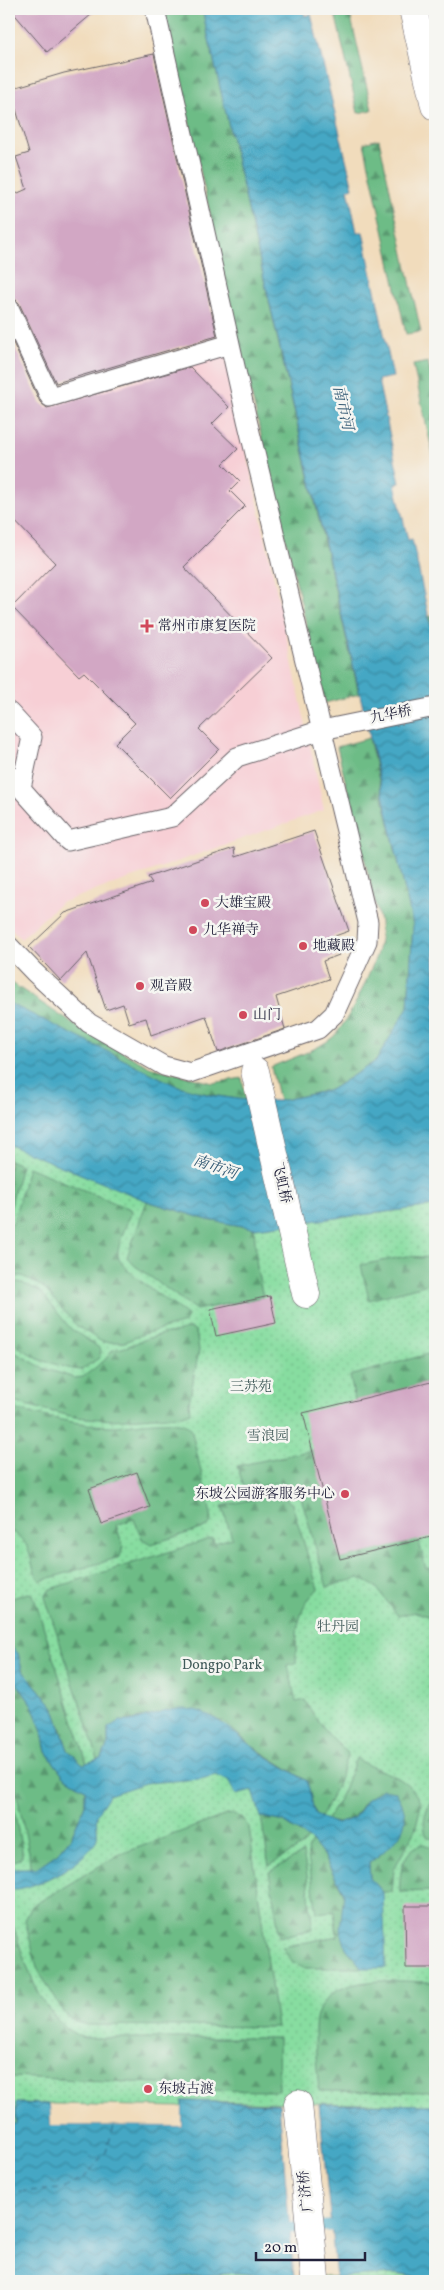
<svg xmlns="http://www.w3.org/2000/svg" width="444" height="2290" font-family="Vollkorn,'Noto Serif SC',serif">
<defs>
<pattern id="green-dots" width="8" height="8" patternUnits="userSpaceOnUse" patternTransform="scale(1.25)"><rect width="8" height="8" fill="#87dda0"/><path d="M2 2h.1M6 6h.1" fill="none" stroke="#74bd8b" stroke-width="1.8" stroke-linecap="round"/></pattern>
<pattern id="forest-firs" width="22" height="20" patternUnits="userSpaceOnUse" patternTransform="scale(1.25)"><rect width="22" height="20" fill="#6dbc86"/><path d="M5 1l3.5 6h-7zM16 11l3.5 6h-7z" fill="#59986f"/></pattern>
<pattern id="water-waves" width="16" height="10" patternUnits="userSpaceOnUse" patternTransform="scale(1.25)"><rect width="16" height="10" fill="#44a7c4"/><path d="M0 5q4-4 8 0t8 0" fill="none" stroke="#3888a0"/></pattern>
</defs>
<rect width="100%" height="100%" fill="#f6f6f2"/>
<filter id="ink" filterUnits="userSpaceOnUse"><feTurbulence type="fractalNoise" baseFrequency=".02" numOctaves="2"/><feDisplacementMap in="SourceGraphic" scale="10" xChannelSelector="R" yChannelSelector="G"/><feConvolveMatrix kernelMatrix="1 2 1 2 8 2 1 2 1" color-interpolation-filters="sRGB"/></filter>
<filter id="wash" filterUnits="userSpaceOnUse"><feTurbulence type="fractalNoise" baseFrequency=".0096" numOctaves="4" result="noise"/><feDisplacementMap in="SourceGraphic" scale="20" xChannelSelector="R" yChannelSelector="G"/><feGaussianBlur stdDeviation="1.12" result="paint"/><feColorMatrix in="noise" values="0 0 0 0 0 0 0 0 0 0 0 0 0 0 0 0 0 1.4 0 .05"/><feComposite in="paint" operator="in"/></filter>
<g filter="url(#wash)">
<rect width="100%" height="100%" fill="#f1dcbc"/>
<path fill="#f7cfd5" d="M 225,352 L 324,810 L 60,903 L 21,939 L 9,926 L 9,442 L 44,407 Z"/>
<path fill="url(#green-dots)" stroke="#54806e" d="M 9,1145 L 254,1228 L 435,1206 L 435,2105 L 182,2101 L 182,2107 L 16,2103 L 16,2124 L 9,2124 Z
M 237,2273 L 294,2278 L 395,2274 L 435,2281 L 129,2281 Z"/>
<path fill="url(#forest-firs)" stroke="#486f60" d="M 164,9 L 202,9 L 359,694 L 325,703 L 236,330 Z
M 334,9 L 349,9 L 372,110 L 358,113 Z
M 379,139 L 421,332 L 406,334 L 364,143 Z
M 428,362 L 435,395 L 435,464 L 413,365 Z
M 435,615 L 435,646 L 429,616 Z
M 369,738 L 413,925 L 408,1007 L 376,1061 L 330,1090 L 279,1101 L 271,1067 C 291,1058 316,1051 333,1037 C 348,1023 375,966 379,945 C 381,938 380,930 380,922 L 337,747 Z
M 9,981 L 82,1030 L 150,1067 L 213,1083 L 242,1078 L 246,1100 C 221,1097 198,1093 174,1085 C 117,1063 64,1030 9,1003 Z
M 9,1160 L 21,1165 L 9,1212 Z
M 28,1167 L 132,1210 C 128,1221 117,1245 118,1255 C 118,1270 174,1304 188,1316 L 185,1323 L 143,1334 L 125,1342 L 102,1342 L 77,1326 L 43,1287 L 22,1276 L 9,1276 L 9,1227 L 13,1223 Z
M 147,1201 L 208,1220 L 254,1228 L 257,1269 L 263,1297 L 196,1310 L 134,1265 L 127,1257 Z
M 407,1256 L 435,1258 L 435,1282 L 369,1300 L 361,1265 Z
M 19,1282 L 40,1291 L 71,1329 L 98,1347 L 101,1351 L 99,1358 L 81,1370 L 72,1369 L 40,1360 L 11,1342 L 9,1339 L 9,1283 Z
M 190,1328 L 196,1331 L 199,1350 L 189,1403 L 190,1412 L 182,1415 L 112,1420 L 75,1417 L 9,1401 L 9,1349 L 43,1368 L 75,1378 L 83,1377 L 104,1361 L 113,1350 C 131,1347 142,1339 159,1335 C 169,1332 179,1332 190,1328 Z
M 435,1352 L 435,1381 L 355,1401 L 350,1376 Z
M 9,1408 C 43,1416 76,1425 111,1426 C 133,1426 173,1415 191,1428 L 212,1519 L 208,1527 L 151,1544 L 142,1539 L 134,1519 L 116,1525 L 123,1546 L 120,1557 L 40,1581 C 25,1560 38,1546 9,1530 Z
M 313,1450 L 340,1559 L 418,1538 L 426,1569 L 435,1567 L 435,1618 L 415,1612 L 398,1616 L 376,1587 L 359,1578 L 327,1587 L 301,1497 L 282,1481 L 245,1490 L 237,1466 Z
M 280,1493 L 292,1504 L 318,1589 C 296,1608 296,1636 296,1663 L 288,1665 L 296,1702 L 305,1700 C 317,1722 329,1737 348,1753 L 337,1786 L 321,1817 L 315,1815 L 307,1781 L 249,1744 L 223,1721 L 145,1716 L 108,1728 L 108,1743 L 102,1758 L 98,1759 L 45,1597 L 50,1589 L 213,1538 L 214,1543 L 232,1538 L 222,1506 Z
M 28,1593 L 33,1594 L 87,1763 L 83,1764 L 68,1750 L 53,1706 L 22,1670 L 18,1653 L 9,1645 L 9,1599 Z
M 9,1672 L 32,1705 L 42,1731 L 46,1752 L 64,1776 L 85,1789 L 85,1805 L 71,1837 L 58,1853 L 36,1868 L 30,1868 L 29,1852 L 9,1757 Z
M 356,1758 C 380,1775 409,1772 421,1805 L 415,1830 L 394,1869 L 392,1892 L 383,1892 L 370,1878 L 369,1863 L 380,1855 L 383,1789 C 378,1792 370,1796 366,1801 C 353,1815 351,1829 327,1820 L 343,1792 Z
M 9,1785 L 22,1850 L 22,1857 L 15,1861 L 9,1856 Z
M 435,1797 L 435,1841 L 426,1835 C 422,1822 425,1807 435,1797 Z
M 235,1814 L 242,1818 L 249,1827 L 277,2027 L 88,2025 L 75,2022 L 64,2013 L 37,1968 L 25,1920 L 32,1906 L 118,1855 L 226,1815 Z
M 261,1817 L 284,1822 L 308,1838 L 303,1845 L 269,1866 Z
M 312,1841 L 323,1855 L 344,1894 L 346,1948 L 362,1968 L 303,1968 L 292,1961 L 282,1947 L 337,1936 L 334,1911 L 317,1913 L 307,1850 Z
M 423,1844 L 435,1848 L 435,1891 L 400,1892 C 399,1875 402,1849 423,1844 Z
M 303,1853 C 309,1878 309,1904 313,1929 L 280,1937 L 269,1872 Z
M 9,1923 L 14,1928 C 26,1965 43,2024 84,2038 L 278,2038 L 279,2091 L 182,2090 L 181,2084 L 9,2077 Z
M 435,1982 L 435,2092 L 319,2091 C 317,2070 315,2049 315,2029 C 317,1969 395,1982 435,1982 Z"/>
<path fill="url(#water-waves)" stroke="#336480" d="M 202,9 L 303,9 L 305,16 L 311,14 L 353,188 L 348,189 L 357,232 L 363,232 L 393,377 L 378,380 L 400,483 L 395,484 L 408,540 L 412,539 L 435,646 L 435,1206 L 254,1228 L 208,1220 L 147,1201 L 9,1145 L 9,1003 L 175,1085 L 210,1095 L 246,1100 L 279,1101 L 330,1090 L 376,1061 L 408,1007 L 413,925 Z
M 9,1645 L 18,1653 L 22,1670 L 53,1706 L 68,1750 L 83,1764 L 102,1758 L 108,1743 L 108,1728 L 119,1721 C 140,1724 164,1707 186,1709 C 213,1711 228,1729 249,1744 C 267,1758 288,1769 307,1781 L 315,1815 L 337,1824 L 354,1818 L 367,1799 L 383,1789 L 395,1791 C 419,1827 396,1842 369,1863 L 370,1878 L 383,1892 L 386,1968 L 362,1968 L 346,1948 L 340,1929 L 344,1893 L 323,1855 L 312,1841 L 284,1822 L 261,1817 L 253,1791 L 236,1795 L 228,1781 L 216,1775 L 201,1779 L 145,1783 L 109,1795 C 106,1801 99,1809 97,1816 C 95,1825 100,1834 95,1843 C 83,1863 32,1892 9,1889 L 9,1865 L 13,1868 L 36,1868 L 58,1853 L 71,1837 L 85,1805 L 85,1789 L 64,1776 L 46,1752 L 42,1731 L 32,1705 L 9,1672 Z
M 182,2101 L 279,2104 L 294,2278 L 237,2273 L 129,2281 L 9,2281 L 9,2124 L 16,2124 L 16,2103 L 50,2104 L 51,2125 L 182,2126 Z
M 319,2104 L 435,2105 L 435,2280 L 395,2274 L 336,2278 Z"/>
<path fill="#f1dcbc" d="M 50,2104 L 52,2104 L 53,2123 L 180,2124 L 180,2107 L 182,2107 L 182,2126 L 51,2125 Z"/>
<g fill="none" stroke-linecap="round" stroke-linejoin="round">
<path stroke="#44a7c4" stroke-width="11" d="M 275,2229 L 346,2225"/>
<path stroke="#305772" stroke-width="1" stroke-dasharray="6 5" stroke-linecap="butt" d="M 9,2192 L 63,2189 L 85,2177 L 106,2152 L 114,2126"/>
</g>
<g id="blocks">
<path fill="#d2a7c4" d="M 10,9 L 98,9 L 47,52 Z
M 154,54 L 217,336 L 56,383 L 19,303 L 15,299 L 9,297 L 9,197 L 27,189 L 16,157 L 29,153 L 10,89 L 64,73 Z
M 9,334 L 40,402 L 47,408 L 190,367 L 229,407 L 212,424 L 238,449 L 223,464 L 240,481 L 230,491 L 245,506 L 184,567 L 272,658 L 199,729 L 219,749 L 170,798 L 115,743 L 135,723 L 84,672 L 79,676 L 12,607 L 55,563 L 9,515 Z
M 314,831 L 349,931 L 332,937 L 339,955 L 323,961 L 329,979 L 276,997 L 285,1029 L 218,1052 L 206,1016 L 151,1035 L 146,1018 L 129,1023 L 123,1004 L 106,1010 L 87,953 L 61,981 L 29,947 L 65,913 L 152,883 L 148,877 L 234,848 L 235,857 Z
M 270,1296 L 276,1323 L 216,1336 L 210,1309 Z
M 435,1381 L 435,1536 L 340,1559 L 303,1413 Z
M 137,1472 L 150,1507 L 101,1524 L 89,1489 Z
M 405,1906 L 435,1906 L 435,1968 L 406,1968 Z"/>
</g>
</g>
<g filter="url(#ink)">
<use href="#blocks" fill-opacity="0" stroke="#6a6368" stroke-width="1"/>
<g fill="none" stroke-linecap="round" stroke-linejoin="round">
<defs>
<path id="service" d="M 9,308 L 50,397 L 230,344
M 9,712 L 32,737 L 21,788
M 9,775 L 68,841 L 172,817 L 237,757 L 322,730 L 435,707
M 9,946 L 34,972 L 89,1023 L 164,1066 L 190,1073 L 318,1029 L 334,1014 L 367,941 L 368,922 L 247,420 L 155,9"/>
<path id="pedestrian" d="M 255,1071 L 306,1294
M 298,2104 L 315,2278"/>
<path id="primary" d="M 413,9 L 435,106"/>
</defs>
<use href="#service" stroke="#6a6368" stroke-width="21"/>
<use href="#pedestrian" stroke="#6a6368" stroke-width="29"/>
<use href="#primary" stroke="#6a6368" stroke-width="29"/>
<use href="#service" stroke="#fff" stroke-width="19"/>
<use href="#pedestrian" stroke="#fff" stroke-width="28"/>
<use href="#primary" stroke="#fff" stroke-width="28"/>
</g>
</g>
<g fill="#d1495b" stroke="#f6f6f2" stroke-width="2">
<path d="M144.5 618.5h5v5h5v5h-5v5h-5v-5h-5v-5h5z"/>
<circle cx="205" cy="903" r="5"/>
<circle cx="193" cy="930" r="5"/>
<circle cx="303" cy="946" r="5"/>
<circle cx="140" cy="986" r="5"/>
<circle cx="243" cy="1015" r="5"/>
<circle cx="345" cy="1494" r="5"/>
<circle cx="148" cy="2089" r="5"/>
</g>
<g text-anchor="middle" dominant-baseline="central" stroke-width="5" stroke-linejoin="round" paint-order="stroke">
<g font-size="14" fill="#22223b" stroke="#f6f6f2" text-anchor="start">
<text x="158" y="626">常州市康复医院</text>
<text x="215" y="903">大雄宝殿</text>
<text x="203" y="930">九华禅寺</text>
<text x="313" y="946">地藏殿</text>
<text x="150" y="986">观音殿</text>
<text x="253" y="1015">山门</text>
<text x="335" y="1494" text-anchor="end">东坡公园游客服务中心</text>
<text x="158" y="2089">东坡古渡</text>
</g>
<g font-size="14" fill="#22223b" stroke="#f6f6f2">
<text transform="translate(391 715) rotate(-11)">九华桥</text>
<text transform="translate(281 1183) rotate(77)">飞虹桥</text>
<text transform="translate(306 2191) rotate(-96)">广济桥</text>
</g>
<g font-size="14" fill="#405a59" stroke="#f6f6f2">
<text x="251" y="1387">三苏苑</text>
<text x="268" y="1436">雪浪园</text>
<text x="338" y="1627">牡丹园</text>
<text x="222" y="1665">Dongpo Park</text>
</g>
<g font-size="15" font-style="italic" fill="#305772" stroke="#f6f6f2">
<text transform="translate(342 408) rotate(77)">南市河</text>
<text transform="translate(215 1168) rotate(19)">南市河</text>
</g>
</g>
<rect width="444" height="2290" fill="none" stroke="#f6f6f2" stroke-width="30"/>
<path d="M256 2252v8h109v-8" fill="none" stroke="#22223b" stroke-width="2.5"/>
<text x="264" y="2252" font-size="15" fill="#22223b" stroke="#f6f6f2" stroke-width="4" paint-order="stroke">20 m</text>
</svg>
